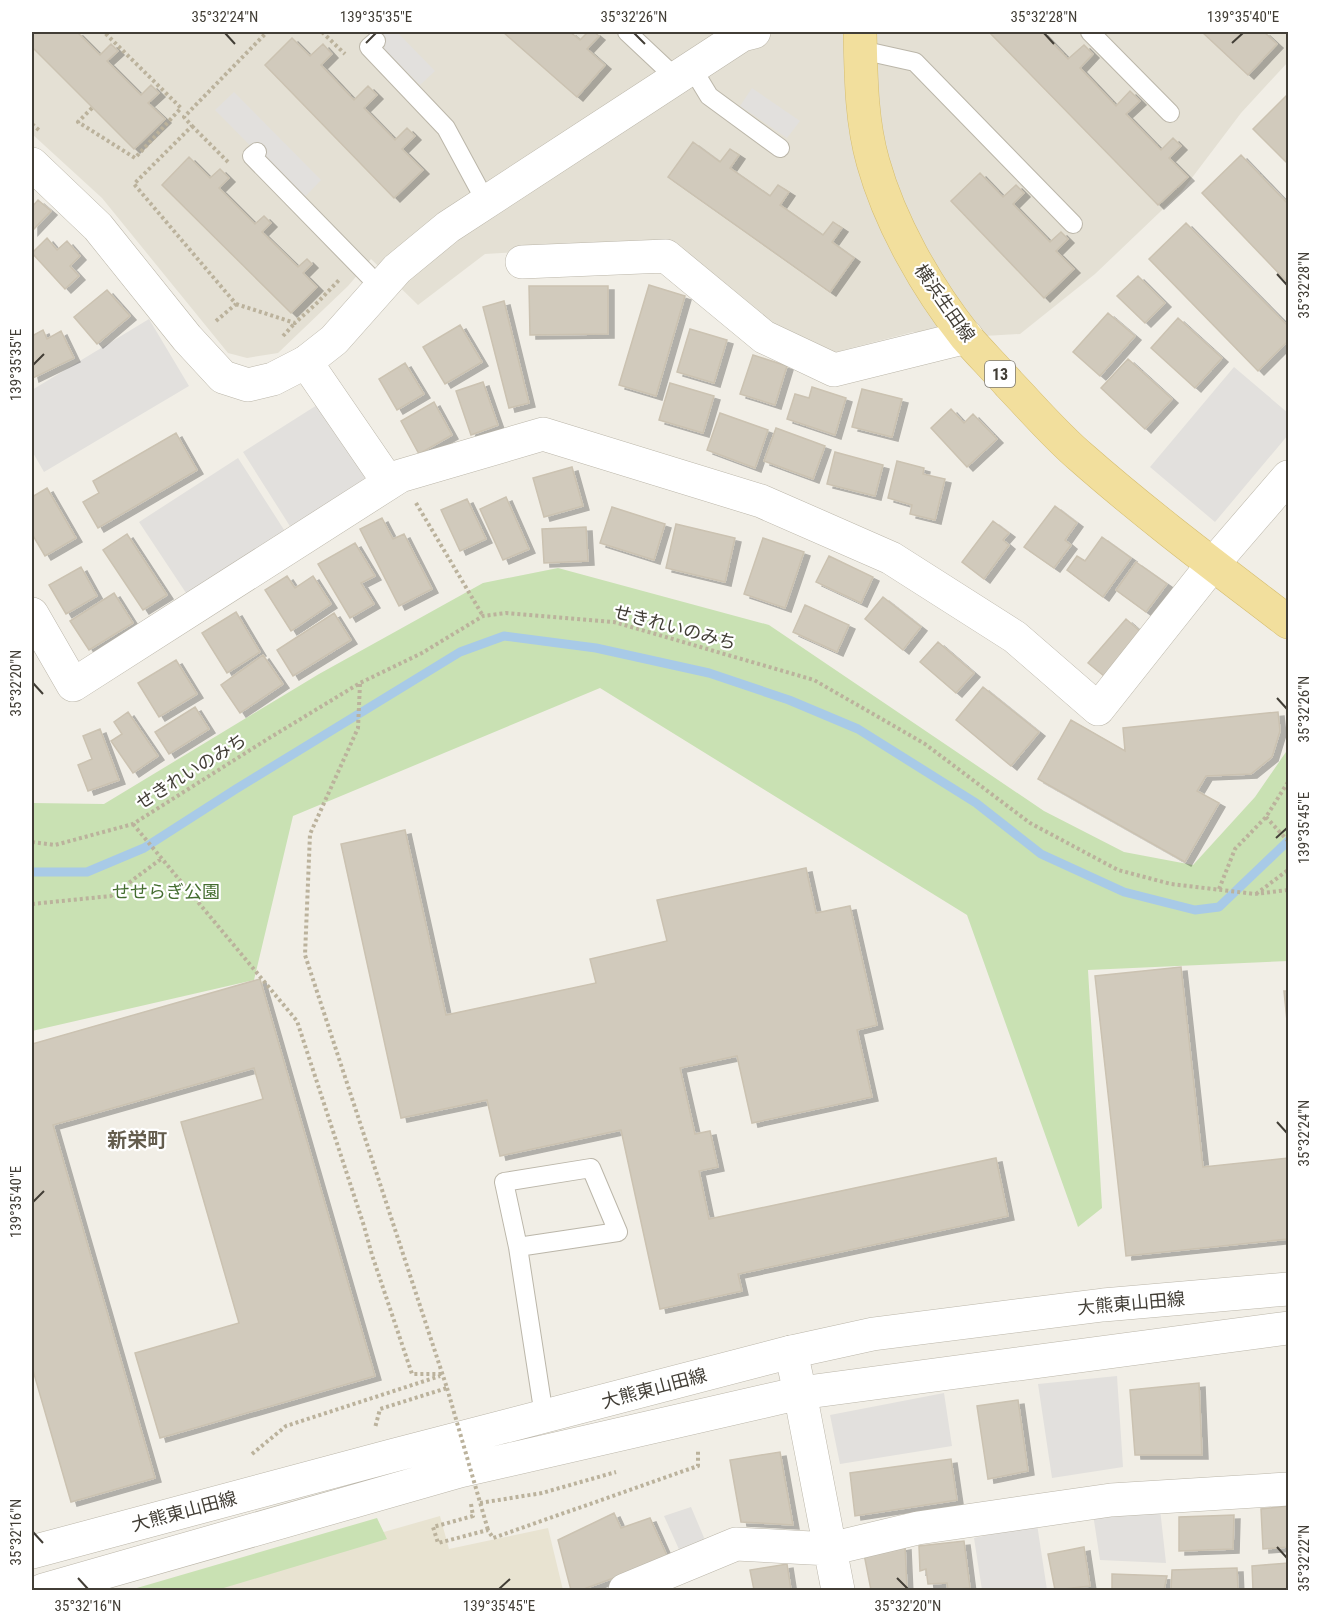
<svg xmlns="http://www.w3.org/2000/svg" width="1320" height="1622" font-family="'Roboto Condensed','Noto Sans JP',sans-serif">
<defs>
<filter id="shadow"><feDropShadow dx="6" dy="4" stdDeviation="0" flood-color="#0004"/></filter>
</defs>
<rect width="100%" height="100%" fill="#f1eee6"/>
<path fill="#e4e0d4" d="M 32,32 L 1288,32 L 1288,62 L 1241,113 L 1182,191 L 1095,274 L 1020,334 L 967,337 L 913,332 L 828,354 L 768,325 L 671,243 L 485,254 L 418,305 L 371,259 L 348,286 L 278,353 L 247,358 L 228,353 L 102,198 L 32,134 Z"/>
<path fill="#e8e3d1" d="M 440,1516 L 449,1549 L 548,1528 L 563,1590 L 180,1590 Z"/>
<path fill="#c9e1b3" d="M 558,568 L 769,625 L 1044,811 L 1124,852 L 1193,865 L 1255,797 L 1288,749 L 1288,961 L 1088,970 L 1102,1208 L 1078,1227 L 967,915 L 600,688 L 293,816 L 254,980 L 32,1031 L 32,803 L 104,804 L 319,674 L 483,583 Z
M 377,1518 L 387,1539 L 217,1590 L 130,1590 Z"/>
<path fill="#e2e0dd" d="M 367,32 L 397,32 L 435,71 L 420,85 Z
M 752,88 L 800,121 L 787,138 L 740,106 Z
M 234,92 L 321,180 L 303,199 L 215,110 Z
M 149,319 L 189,386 L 44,472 L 32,451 L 32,390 Z
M 1234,367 L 1288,413 L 1288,435 L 1215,522 L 1150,467 Z
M 325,400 L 375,479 L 293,531 L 243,452 Z
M 238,458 L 288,536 L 190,599 L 139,522 Z
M 1117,1376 L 1123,1467 L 1052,1478 L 1038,1384 Z
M 944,1393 L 952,1446 L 840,1464 L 830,1415 Z
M 691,1507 L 708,1547 L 682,1556 L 664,1516 Z
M 1160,1509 L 1166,1563 L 1100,1560 L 1093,1514 Z
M 1037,1524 L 1047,1590 L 982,1590 L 974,1538 Z"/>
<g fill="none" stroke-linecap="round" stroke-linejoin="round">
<path stroke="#a8cae7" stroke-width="9" d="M 32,872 L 87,872 L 144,848 L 236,789 L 460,652 L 504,636 L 596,648 L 709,673 L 789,700 L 858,729 L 976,803 L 1041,854 L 1124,892 L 1195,910 L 1219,907 L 1288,841"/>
</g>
<path fill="#d1cabc" stroke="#cbc2b1" stroke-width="1.5" filter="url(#shadow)" d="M 32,32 L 77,32 L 100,55 L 111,44 L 118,51 L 107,61 L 141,95 L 151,85 L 159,93 L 148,103 L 165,119 L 134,149 L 32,47 Z
M 503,32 L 570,32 L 580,40 L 588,32 L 594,32 L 599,36 L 587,49 L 605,65 L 577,97 Z
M 989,32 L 1042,32 L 1068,59 L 1084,45 L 1093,54 L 1080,68 L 1116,106 L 1130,91 L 1140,101 L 1126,114 L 1161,150 L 1173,138 L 1181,146 L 1169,158 L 1188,177 L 1158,205 Z
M 1202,32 L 1264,32 L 1277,44 L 1248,75 Z
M 292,38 L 310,56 L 323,44 L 332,54 L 321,65 L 354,100 L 368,86 L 377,95 L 364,108 L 395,140 L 407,128 L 415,136 L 402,149 L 423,170 L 394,198 L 265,65 Z
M 1288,94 L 1288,164 L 1253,129 Z
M 693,142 L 720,162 L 730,149 L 739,155 L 730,168 L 770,196 L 778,185 L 789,192 L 780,205 L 823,235 L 833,222 L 842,228 L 832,242 L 854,258 L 830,292 L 668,177 Z
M 1241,155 L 1288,204 L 1288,283 L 1202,193 Z
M 189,157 L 210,178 L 220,169 L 229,178 L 219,188 L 255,224 L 264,216 L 271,223 L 262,232 L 298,267 L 307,259 L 312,264 L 303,273 L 317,287 L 291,313 L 162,185 Z
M 980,173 L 1003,197 L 1016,185 L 1024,193 L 1013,204 L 1050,242 L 1061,232 L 1068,239 L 1056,251 L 1074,269 L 1044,298 L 951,201 Z
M 38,200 L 51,211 L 32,231 L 32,207 Z
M 1186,223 L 1288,326 L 1288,341 L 1258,371 L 1149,259 Z
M 47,238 L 57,250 L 67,241 L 80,256 L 70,266 L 79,276 L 65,289 L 32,253 Z
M 1138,276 L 1165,303 L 1145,323 L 1117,296 Z
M 649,285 L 685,296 L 656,396 L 619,385 Z
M 529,286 L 608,286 L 608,334 L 530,335 Z
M 107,290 L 130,316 L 97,344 L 74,317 Z
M 504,301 L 529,403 L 509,408 L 483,307 Z
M 1108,313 L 1135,336 L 1100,376 L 1073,352 Z
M 1178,318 L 1222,358 L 1195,388 L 1151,348 Z
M 460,325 L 482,362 L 445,384 L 423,347 Z
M 690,329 L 727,340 L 714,383 L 677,372 Z
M 43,330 L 47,339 L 61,331 L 74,358 L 33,378 L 32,374 L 32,336 Z
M 753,355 L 787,366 L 775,405 L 740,394 Z
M 1128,359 L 1172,399 L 1145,429 L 1101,388 Z
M 405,363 L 424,394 L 397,410 L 379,379 Z
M 483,382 L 498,425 L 471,435 L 456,391 Z
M 670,383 L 714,396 L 703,433 L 659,420 Z
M 812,387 L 846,398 L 835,435 L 787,419 L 795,394 L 809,398 Z
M 862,389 L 902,399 L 892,437 L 852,427 Z
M 434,402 L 452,435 L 419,454 L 401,421 Z
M 951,409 L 964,423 L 973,414 L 997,439 L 967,467 L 931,428 Z
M 720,413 L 768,430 L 755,468 L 707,450 Z
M 776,428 L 825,446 L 813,479 L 764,461 Z
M 176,433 L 197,470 L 98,528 L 83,502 L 99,493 L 93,481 Z
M 835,452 L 883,465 L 875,496 L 827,484 Z
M 897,461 L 924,468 L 923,474 L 945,479 L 935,520 L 910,514 L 912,505 L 888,498 Z
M 572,467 L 583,506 L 544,517 L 533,478 Z
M 47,488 L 76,538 L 45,556 L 32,534 L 32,497 Z
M 506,497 L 529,549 L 503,560 L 480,509 Z
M 467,499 L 486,539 L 460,551 L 441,510 Z
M 1055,506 L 1077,523 L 1065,540 L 1071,545 L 1054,568 L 1024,547 Z
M 612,507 L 665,524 L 654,560 L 600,543 Z
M 382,518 L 393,539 L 404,534 L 432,589 L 399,606 L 360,529 Z
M 993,521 L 1009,533 L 1003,540 L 1009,545 L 984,579 L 962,562 Z
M 676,524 L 735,538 L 725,582 L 666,568 Z
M 586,527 L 588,561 L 544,563 L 542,529 Z
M 127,534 L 167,595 L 143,610 L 103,550 Z
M 1102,537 L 1131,558 L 1103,597 L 1067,570 L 1077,556 L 1085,561 Z
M 763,538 L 804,552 L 785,608 L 744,594 Z
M 355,543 L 375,576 L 361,583 L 374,604 L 350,618 L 318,564 Z
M 829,556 L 873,577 L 861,603 L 816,582 Z
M 1136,562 L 1167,584 L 1146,612 L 1116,590 Z
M 81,567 L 97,596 L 66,614 L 49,585 Z
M 287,576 L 295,588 L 313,576 L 331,604 L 291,631 L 265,590 Z
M 114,593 L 133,623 L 89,650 L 70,621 Z
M 883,597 L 921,627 L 903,650 L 865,619 Z
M 805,605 L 849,625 L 837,652 L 793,632 Z
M 236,612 L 260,652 L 227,673 L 202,633 Z
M 334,613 L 351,640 L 293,676 L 277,650 Z
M 1126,619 L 1142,633 L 1104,676 L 1088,663 Z
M 938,642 L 974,673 L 956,693 L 920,662 Z
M 263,655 L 283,684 L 240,713 L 221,685 Z
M 176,660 L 197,694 L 159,717 L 138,683 Z
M 983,687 L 1039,732 L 1011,766 L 956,720 Z
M 195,707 L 209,729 L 169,754 L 155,732 Z
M 128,712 L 158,756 L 133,773 L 111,741 L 122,734 L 114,722 Z
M 1278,712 L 1280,731 L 1272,757 L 1251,774 L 1206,776 L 1197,791 L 1219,803 L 1185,862 L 1038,779 L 1071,720 L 1125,751 L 1123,728 Z
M 100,729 L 119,780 L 88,791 L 78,765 L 92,759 L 83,736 Z
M 405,830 L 446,1015 L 596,983 L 590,959 L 667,941 L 657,900 L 806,868 L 816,913 L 850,906 L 877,1025 L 857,1030 L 872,1097 L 752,1123 L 737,1056 L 680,1068 L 695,1134 L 710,1131 L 718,1167 L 699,1171 L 709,1219 L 996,1158 L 1008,1216 L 738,1274 L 742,1291 L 660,1309 L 621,1130 L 500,1156 L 487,1100 L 401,1118 L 341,844 Z
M 1181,967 L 1203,1167 L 1288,1158 L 1288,1239 L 1126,1256 L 1095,976 Z
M 260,979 L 375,1376 L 160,1438 L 135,1353 L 239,1323 L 181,1122 L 263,1099 L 254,1068 L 53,1125 L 155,1478 L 71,1502 L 32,1367 L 32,1044 Z
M 1284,991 L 1288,991 L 1288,1031 Z
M 1199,1383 L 1202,1455 L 1135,1455 L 1130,1390 Z
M 1018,1400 L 1028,1471 L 988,1479 L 977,1406 Z
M 780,1452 L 793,1525 L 741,1522 L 730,1460 Z
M 951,1459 L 957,1500 L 855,1516 L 850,1473 Z
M 1288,1506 L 1288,1547 L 1263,1549 L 1261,1509 Z
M 614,1513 L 621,1528 L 650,1518 L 668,1558 L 581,1590 L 571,1590 L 558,1540 Z
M 1234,1515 L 1233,1549 L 1179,1551 L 1179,1517 Z
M 964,1541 L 970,1588 L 948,1590 L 947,1583 L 928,1584 L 926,1569 L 920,1571 L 919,1546 Z
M 905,1546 L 907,1590 L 871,1590 L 864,1554 Z
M 1084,1547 L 1090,1586 L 1055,1590 L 1048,1554 Z
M 1288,1563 L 1288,1590 L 1253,1590 L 1252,1566 Z
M 787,1564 L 791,1590 L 754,1590 L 750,1570 Z
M 1237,1568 L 1238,1590 L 1171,1590 L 1172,1570 Z
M 1112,1574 L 1167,1576 L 1164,1590 L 1112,1590 Z"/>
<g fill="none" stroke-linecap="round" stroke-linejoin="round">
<defs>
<path id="service" d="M 627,32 L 676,78
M 1090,32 L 1170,113
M 376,41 L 369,47 L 446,128 L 486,202
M 861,50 L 915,62 L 1073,224
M 692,68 L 709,96 L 780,148
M 257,152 L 252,156 L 381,288
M 518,1247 L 504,1182 L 591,1168 L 618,1232 L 518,1247 L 544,1416"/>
<path id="minor" d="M 522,262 L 666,256 L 764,337 L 834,370 L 967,337
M 306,362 L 389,483
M 32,614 L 73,685 L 400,476 L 543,434 L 761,501 L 891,558 L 1015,637 L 1098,709 L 1213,564 L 1288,477
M 791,1352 L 800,1393 L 838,1590
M 625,1590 L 736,1544 L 830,1549 L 918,1528 L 1111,1500 L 1288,1489"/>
<path id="tertiary" d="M 32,164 L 98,227 L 187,338 L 223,377 L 248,385 L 273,379 L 306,362 L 334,340 L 397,269 L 448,227 L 742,35 L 754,32
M 32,1552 L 391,1456 L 791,1352 L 873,1334 L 1103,1305 L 1288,1289
M 43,1590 L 460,1471 L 800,1393 L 1288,1328"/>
<path id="primary" d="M 860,32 C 861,75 861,120 873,162 C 890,223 927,288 966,337 C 980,353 995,368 1009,384 C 1033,409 1056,436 1082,458 C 1148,516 1219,569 1288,622"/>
</defs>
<use href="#service" stroke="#bbb6a9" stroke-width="20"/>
<use href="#minor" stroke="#bbb6a9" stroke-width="34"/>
<use href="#tertiary" stroke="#bbb6a9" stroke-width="34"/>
<use href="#primary" stroke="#d5bd6f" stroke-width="34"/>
<path stroke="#bbb29c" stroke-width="4" stroke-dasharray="3 3" stroke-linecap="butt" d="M 322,32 L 345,54
M 92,108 L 78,122 L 135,158 L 181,108 L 104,32
M 32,124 L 40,131
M 192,126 L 228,162
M 236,304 L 295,323 L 318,302 L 340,279
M 216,321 L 236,304 L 134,184 L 192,126 L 184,117 L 267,32
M 283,336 L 295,323
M 416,503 L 483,616
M 360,684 L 358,728 L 310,834 L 305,955 L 447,1388 L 380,1409 L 375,1428
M 1266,817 L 1288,841
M 133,824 L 297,1021 L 364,1226 L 372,1255 L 412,1374 L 443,1374
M 32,842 L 55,845 L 133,824 L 266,740 L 360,683 L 422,653 L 483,616 L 506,613 L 614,622 L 814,680 L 925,744 L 1030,823 L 1118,870 L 1171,884 L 1255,894 L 1288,890
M 1219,889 L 1235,849 L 1266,817 L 1288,782
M 1256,894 L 1288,870
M 32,904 L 111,896 L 161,859
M 252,1454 L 286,1426 L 440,1376
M 480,1503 L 542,1493 L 616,1472
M 471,1504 L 473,1516 L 433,1527 L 438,1543 L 488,1530 L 493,1538 L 698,1466 L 698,1449"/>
<use href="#service" stroke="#fff" stroke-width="18"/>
<use href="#minor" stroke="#fff" stroke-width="33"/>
<use href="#tertiary" stroke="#fff" stroke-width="33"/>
<use href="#primary" stroke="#f2df9d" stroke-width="33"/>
<path stroke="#bbb29c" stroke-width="4" stroke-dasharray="3 3" stroke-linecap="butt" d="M 447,1388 L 488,1530"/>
</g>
<path fill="none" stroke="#423e36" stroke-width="2" d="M 225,33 L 235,44M 634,33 L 645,44M 1044,33 L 1054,44M 366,43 L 376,33M 1232,43 L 1243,33M 1277,274 L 1287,285M 33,365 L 44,354M 33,683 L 43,694M 1277,698 L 1287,709M 1276,838 L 1287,828M 1277,1122 L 1287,1133M 33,1202 L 44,1191M 33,1532 L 43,1543M 1277,1547 L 1287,1558M 78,1578 L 88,1589M 897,1578 L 908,1589M 499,1589 L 510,1579"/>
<g text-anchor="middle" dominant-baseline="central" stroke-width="4.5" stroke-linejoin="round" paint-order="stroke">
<rect fill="#fff" stroke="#7b7872" stroke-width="1.5" x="985" y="361" width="30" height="26" rx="4.5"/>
<g font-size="16" font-weight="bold" fill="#423e36">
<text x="1000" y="374">13</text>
</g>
<g font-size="18" fill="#423e36" stroke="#fff">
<text transform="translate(945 303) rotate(55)">横浜生田線</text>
<text transform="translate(675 627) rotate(15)">せきれいのみち</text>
<text transform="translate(191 771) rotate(-32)">せきれいのみち</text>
<text transform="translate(1131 1303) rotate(-5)">大熊東山田線</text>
<text transform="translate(654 1388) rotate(-15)">大熊東山田線</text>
<text transform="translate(184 1511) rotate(-15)">大熊東山田線</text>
</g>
<g font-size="18" fill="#446d30" stroke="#fff">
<text x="166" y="891">せせらぎ公園</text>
</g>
<g font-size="20" font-weight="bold" fill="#645d4e" stroke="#fff">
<text x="137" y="1140">新栄町</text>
</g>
</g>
<rect width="1320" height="1622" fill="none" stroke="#ffffff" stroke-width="66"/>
<rect x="33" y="33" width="1254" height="1556" fill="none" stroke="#423e36" stroke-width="2"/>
<g font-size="15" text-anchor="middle" fill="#423e36">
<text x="225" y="22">35°32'24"N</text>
<text x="376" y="22">139°35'35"E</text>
<text x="634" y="22">35°32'26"N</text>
<text x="1044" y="22">35°32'28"N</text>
<text x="1243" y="22">139°35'40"E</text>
<text transform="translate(1304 285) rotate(-90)" y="5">35°32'28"N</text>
<text transform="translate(16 365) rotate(-90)" y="5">139°35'35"E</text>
<text transform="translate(16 683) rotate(-90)" y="5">35°32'20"N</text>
<text transform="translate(1304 709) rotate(-90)" y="5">35°32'26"N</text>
<text transform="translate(1304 828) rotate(-90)" y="5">139°35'45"E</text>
<text transform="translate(1304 1133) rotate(-90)" y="5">35°32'24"N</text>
<text transform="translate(16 1202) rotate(-90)" y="5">139°35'40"E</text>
<text transform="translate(16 1532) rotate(-90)" y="5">35°32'16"N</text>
<text transform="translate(1304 1558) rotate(-90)" y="5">35°32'22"N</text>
<text x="88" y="1611">35°32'16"N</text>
<text x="499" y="1611">139°35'45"E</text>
<text x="908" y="1611">35°32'20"N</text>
</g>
</svg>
